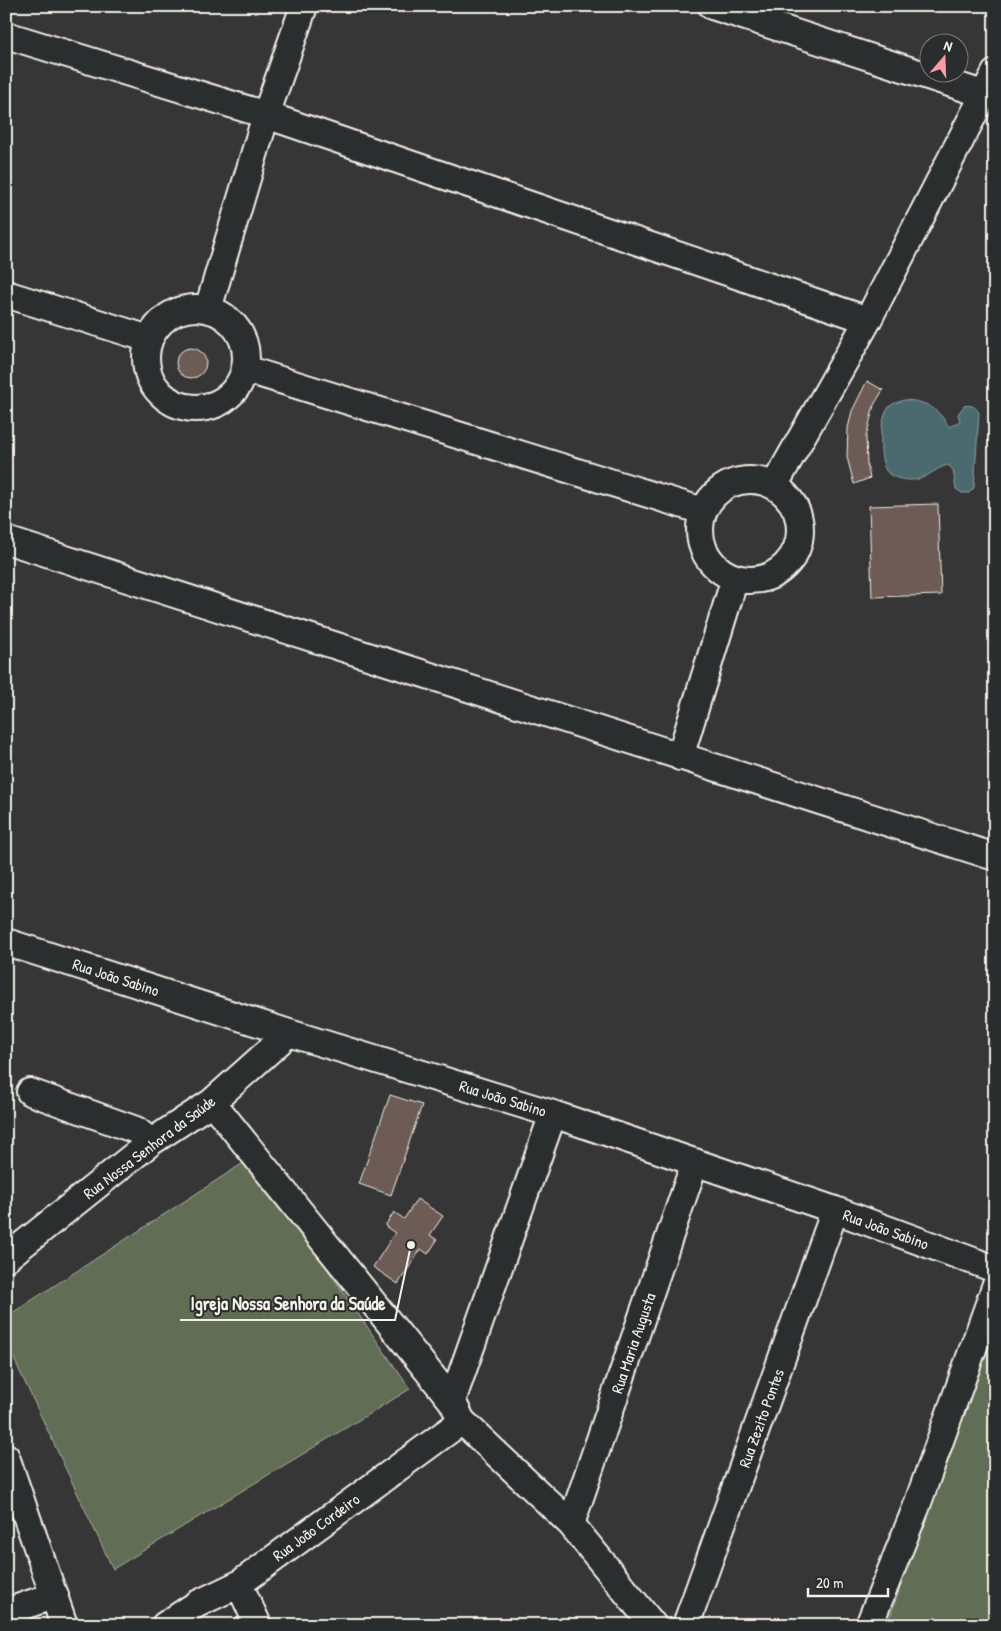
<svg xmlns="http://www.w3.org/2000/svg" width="1001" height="1631" font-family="'Patrick Hand',sans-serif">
<rect width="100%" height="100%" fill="#373636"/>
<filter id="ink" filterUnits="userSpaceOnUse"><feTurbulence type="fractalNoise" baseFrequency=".02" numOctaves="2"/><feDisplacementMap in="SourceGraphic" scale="10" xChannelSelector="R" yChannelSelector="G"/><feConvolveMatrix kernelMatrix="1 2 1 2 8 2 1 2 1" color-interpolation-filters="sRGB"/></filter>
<g filter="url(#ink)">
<path fill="#626d54" stroke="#abaf9e" d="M 251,1158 L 410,1389 L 113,1569 L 6,1342 L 6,1317 Z
M 995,1316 L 995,1625 L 887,1625 Z"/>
<path fill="#4c6a6f" stroke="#8fa09f" d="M 904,400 C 926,401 938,408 949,427 L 960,421 L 958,414 L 964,406 C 972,404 976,407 979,413 L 974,488 L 969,493 L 962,493 L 956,489 L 953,470 L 948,465 C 934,468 926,481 910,480 C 903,480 893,478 888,473 C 877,462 879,417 890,406 C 893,403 900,402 904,400 Z"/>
<path fill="#6d5c56" stroke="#f4f1e8" d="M176 363a15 15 0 1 1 30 0a15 15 0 1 1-30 0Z
M 867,381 L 883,390 L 874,405 L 866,437 L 867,465 L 870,478 L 854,484 L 847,457 L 848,428 L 852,411 Z
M 938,504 L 941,595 L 872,597 L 869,506 Z
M 390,1095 L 422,1105 L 391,1195 L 359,1184 Z
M 417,1199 L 443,1216 L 430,1235 L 437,1240 L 428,1254 L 421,1249 L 398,1284 L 373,1267 L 395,1233 L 385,1226 L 394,1212 L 404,1219 Z"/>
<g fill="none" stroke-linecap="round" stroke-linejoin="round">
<defs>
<path id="minor" d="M 712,6 L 983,94
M 6,35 L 266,115 L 868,320
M 6,294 L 149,339
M146 358a50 50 0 1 1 100 0a50 50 0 1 1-100 0Z
M 208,309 L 266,115 L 304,6
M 245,369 L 703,511
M700 530a50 50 0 1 1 100 0a50 50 0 1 1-100 0Z
M 774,486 L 868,320 L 995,73
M 6,540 L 995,857
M 680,757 L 735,578
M 6,942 L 289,1033 L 553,1114 L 835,1210 L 995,1269
M 30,1092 L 136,1130 L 151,1142
M 212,1102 L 452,1401 L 462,1421 L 571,1524 L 653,1625
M 6,1258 L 151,1142 L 212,1102 L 289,1033
M 452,1401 L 553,1114
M 6,1457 L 64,1625
M 571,1524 L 695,1162
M 239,1584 L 258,1625
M 6,1612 L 55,1595
M 165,1625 L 197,1604 L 239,1584 L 462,1421
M 686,1625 L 835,1210
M 869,1625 L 916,1508 L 995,1287"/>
</defs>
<use href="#minor" stroke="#f4f1e8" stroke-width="30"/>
<use href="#minor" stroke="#2a2d2e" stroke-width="26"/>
</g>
</g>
<g text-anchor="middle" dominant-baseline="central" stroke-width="4" stroke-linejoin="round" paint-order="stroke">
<g font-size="16" fill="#f4f1e8" stroke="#2a2d2e">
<text transform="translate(116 977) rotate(18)">Rua João Sabino</text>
<text transform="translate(503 1098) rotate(17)">Rua João Sabino</text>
<text transform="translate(149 1147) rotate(-37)">Rua Nossa Senhora da Saúde</text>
<text transform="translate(886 1229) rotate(20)">Rua João Sabino</text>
<text transform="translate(633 1343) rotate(-71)">Rua Maria Augusta</text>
<text transform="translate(761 1418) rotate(-70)">Rua Zezito Pontes</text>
<text transform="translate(316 1527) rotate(-36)">Rua João Cordeiro</text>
</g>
</g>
<path fill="none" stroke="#f4f1e8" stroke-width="2" d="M411 1245L395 1320H180"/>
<circle fill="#f4f1e8" stroke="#2a2d2e" stroke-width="2" cx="411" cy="1245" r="5"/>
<g font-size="18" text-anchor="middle" font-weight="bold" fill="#f4f1e8" stroke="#2a2d2e" stroke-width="4" stroke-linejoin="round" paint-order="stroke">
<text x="288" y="1310">Igreja Nossa Senhora da Saúde</text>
</g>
<rect width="1001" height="1631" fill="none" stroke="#2a2d2e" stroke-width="25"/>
<rect x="12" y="12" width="976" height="1606" fill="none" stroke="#f4f1e8" stroke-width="2" filter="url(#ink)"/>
<g transform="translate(944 58) rotate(19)"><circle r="24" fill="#2a2d2e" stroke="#7b7b78"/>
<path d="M0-4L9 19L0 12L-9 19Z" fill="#ff9aa2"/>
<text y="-8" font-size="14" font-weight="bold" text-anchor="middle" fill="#f4f1e8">N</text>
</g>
<path d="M808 1588v8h80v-8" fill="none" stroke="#f4f1e8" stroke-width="2.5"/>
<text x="816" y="1588" font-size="15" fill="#f4f1e8" stroke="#2a2d2e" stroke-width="4" paint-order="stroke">20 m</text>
</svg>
